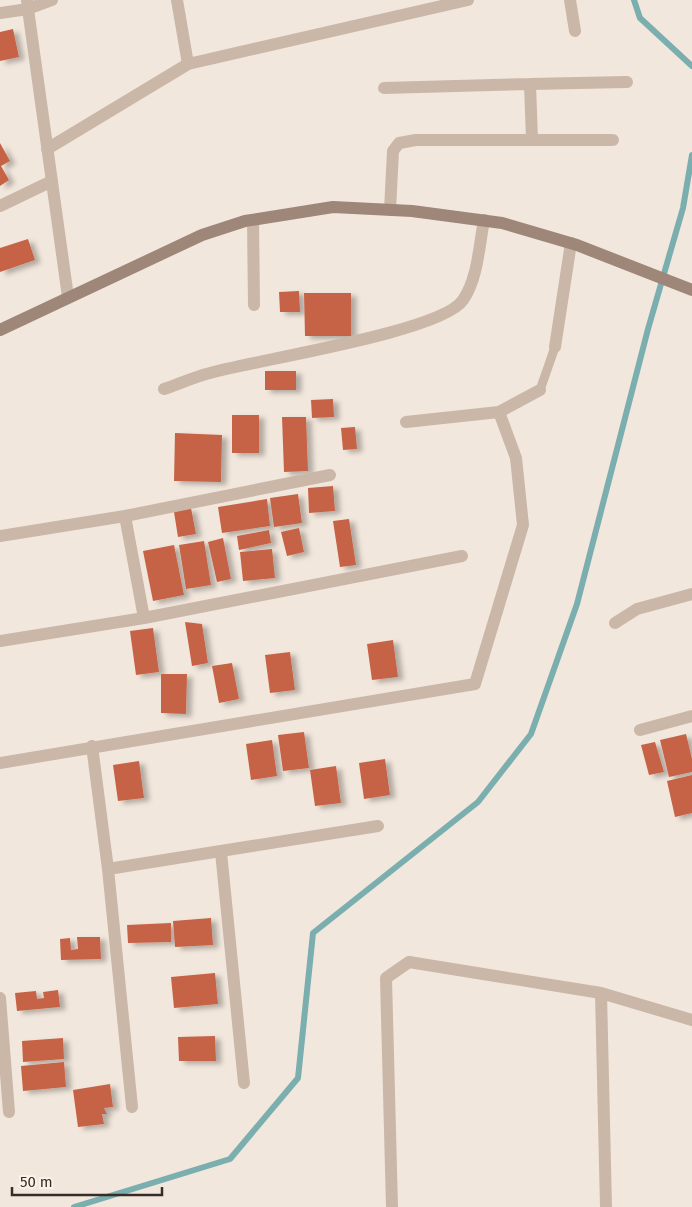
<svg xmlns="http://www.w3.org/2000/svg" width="692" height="1207" font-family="'Fira Sans',sans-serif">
<defs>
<filter id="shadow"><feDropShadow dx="5.5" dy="3" stdDeviation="2.5" flood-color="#0004"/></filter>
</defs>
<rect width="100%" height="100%" fill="#f2e7dc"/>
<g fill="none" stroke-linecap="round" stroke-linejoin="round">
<path stroke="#7baeaf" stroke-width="6" d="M 634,0 L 640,18 L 692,66
M 74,1207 L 230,1159 L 298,1078 L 313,933 L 478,802 L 531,734 L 577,604 L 648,329 L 683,208 L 692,155"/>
</g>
<path fill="#c66346" filter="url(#shadow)" d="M 13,29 L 19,57 L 0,61 L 0,32 Z
M 0,143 L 10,161 L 1,166 L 9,180 L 0,186 Z
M 28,239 L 35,260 L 0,272 L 0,248 Z
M 299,291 L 300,312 L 280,312 L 279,292 Z
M 304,293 L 351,293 L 351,336 L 305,336 Z
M 265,371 L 296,371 L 296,390 L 265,390 Z
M 333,399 L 334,417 L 312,418 L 311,400 Z
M 232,415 L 259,415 L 259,453 L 232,453 Z
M 282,417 L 306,417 L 308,471 L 284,472 Z
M 355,427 L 357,449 L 343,450 L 341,428 Z
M 175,433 L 222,435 L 221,482 L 174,481 Z
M 333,486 L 335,511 L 309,513 L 308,488 Z
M 298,494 L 302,523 L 274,527 L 270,498 Z
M 267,499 L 270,526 L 222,533 L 218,507 Z
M 191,508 L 196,534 L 178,537 L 174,512 Z
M 349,519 L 356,565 L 340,567 L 333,521 Z
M 299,528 L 304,552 L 287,556 L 281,532 Z
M 269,530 L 271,543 L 239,550 L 237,536 Z
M 223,538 L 231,579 L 217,582 L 208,542 Z
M 204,541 L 211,585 L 186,589 L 179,545 Z
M 174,545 L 184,595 L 153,601 L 143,551 Z
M 272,549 L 275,578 L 243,581 L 240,552 Z
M 185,622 L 202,624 L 208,663 L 192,666 Z
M 153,628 L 159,672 L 136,675 L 130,631 Z
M 393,640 L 398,677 L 372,680 L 367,644 Z
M 290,652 L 295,690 L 270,693 L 265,655 Z
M 232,663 L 239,699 L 219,703 L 212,666 Z
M 161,674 L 187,674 L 186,714 L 161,713 Z
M 304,732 L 309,768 L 283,771 L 278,735 Z
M 686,734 L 692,759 L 692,772 L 669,777 L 660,740 Z
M 272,740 L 277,776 L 251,780 L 246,744 Z
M 655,742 L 664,772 L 649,775 L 641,745 Z
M 385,759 L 390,795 L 364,799 L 359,763 Z
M 139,761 L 144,798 L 118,801 L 113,765 Z
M 336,766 L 341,803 L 315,806 L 310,770 Z
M 692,775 L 692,813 L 675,817 L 667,781 Z
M 211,918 L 213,945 L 175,947 L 173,921 Z
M 171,923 L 171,942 L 128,943 L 127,925 Z
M 77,937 L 100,937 L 101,959 L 61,960 L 60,939 L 70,938 L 71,950 L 78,949 Z
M 215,973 L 218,1004 L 174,1008 L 171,977 Z
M 58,990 L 60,1007 L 17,1011 L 15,993 L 36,991 L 37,999 L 44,998 L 43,992 Z
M 215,1036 L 216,1061 L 179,1061 L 178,1037 Z
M 63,1038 L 64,1059 L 23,1062 L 22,1041 Z
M 64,1062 L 66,1087 L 23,1091 L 21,1066 Z
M 110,1084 L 113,1107 L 104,1108 L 107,1114 L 102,1114 L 104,1124 L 78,1127 L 73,1090 Z"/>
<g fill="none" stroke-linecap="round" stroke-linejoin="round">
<path stroke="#cab7a8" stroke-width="9" d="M 540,390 L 555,347"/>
<path stroke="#cab7a8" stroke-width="12" d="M 52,0 L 28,9 L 68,297
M 177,0 L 188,64
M 570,0 L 575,31
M 0,13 L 28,9 L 27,0
M 384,88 L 530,84
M 532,140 L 530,84 L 627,82
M 47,149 L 188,64 L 468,0
M 0,206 L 52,181
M 390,210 L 393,151 L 399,143 L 416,140 L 613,140
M 253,220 L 254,305
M 555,347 L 571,243
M 164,389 C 179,384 194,377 210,373 C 255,360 442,332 463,300 C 478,278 479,246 484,220
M 499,412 L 540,390
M 125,516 L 330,475
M 0,536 L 125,516 L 144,618
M 615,623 L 637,609 L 692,594
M 0,641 L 144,618 L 462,556
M 640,730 L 692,716
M 92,746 L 108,869 L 378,826
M 0,763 L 475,684 L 523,525 L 516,458 L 499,412 L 406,422
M 221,852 L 244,1083
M 108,869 L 132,1107
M 601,993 L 606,1207
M 0,998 L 9,1112
M 392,1207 L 386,978 L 409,962 L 601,993 L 692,1020"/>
<path stroke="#9e8679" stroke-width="12" d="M 0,330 L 202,235 L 245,221 L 333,207 L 412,211 L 502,223 L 577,245 L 692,290"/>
</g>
<path d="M12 1187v8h150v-8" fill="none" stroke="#372d28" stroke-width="2.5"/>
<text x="20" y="1187" font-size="15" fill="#372d28" stroke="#faf2e9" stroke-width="4" paint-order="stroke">50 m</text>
</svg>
